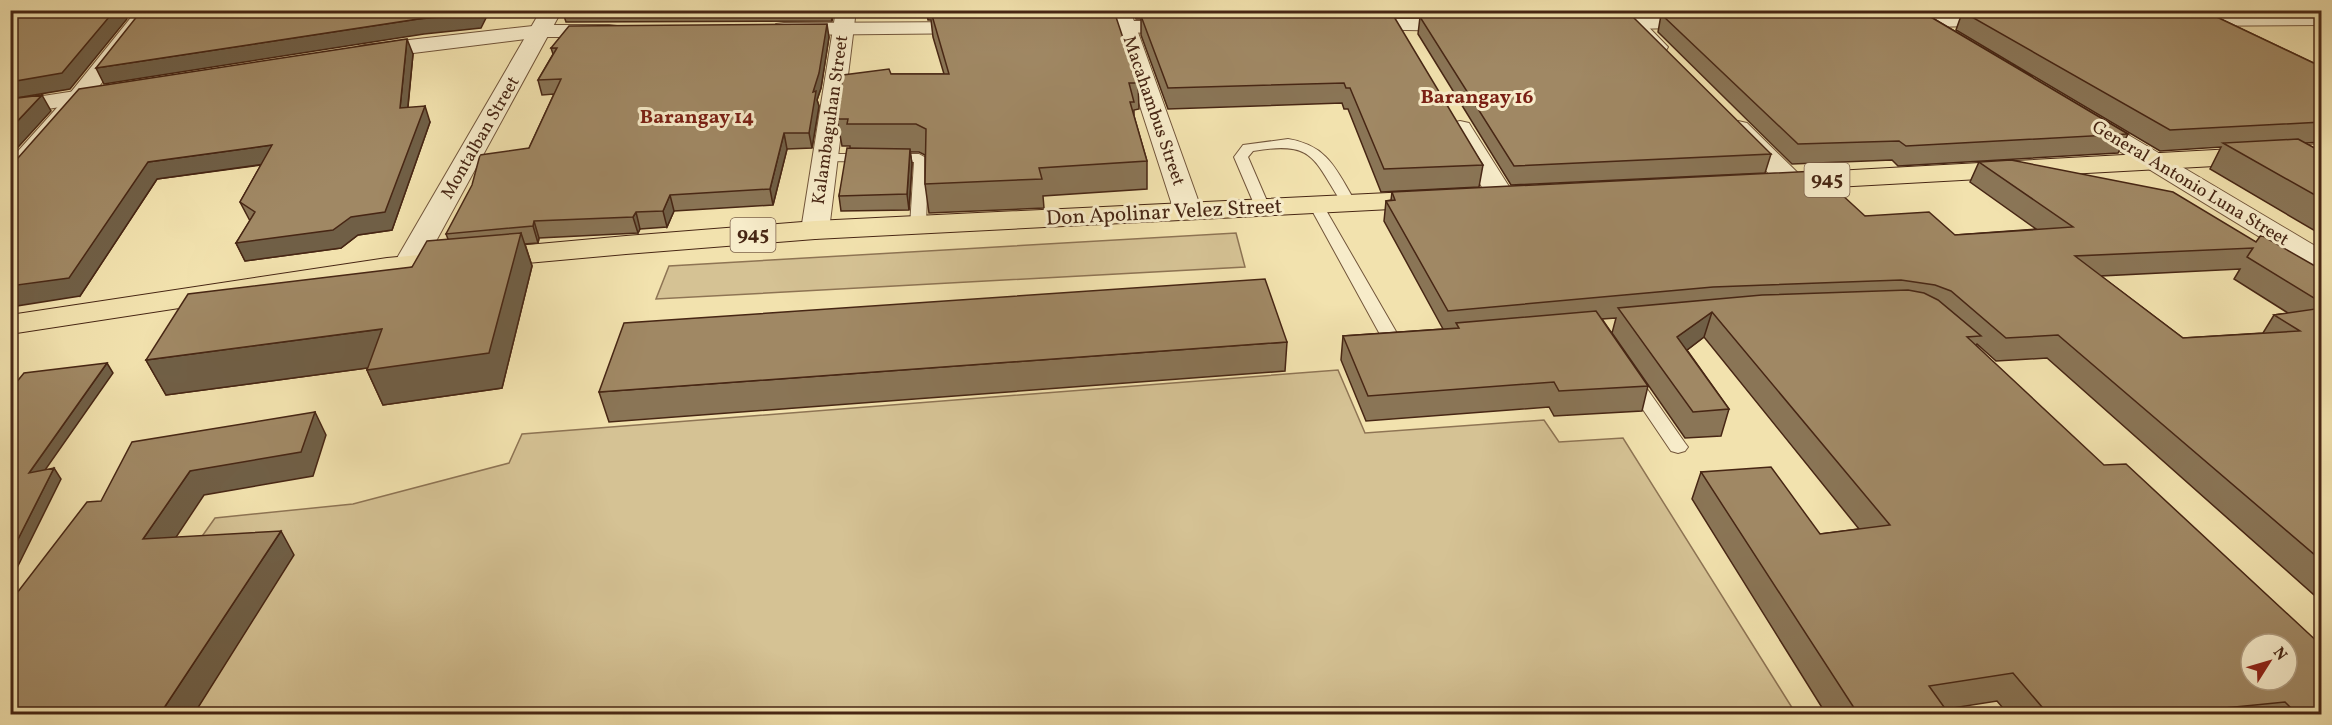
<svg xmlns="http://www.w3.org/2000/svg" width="2332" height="725" font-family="Vollkorn,serif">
<rect width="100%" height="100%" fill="#f2e2ae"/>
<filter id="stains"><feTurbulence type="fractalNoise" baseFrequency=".00333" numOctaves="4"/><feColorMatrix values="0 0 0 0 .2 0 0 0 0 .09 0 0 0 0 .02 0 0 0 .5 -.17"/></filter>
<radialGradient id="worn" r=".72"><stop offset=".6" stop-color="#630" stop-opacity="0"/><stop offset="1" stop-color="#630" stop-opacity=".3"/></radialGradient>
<path fill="#d5c294" stroke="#8e7454" stroke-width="1.5" d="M 1236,233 L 1245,267 L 656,299 L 669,266 Z
M 1338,370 L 1365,433 L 1544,420 L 1559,442 L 1623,438 L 1796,714 L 76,714 L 215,518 L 353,504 L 509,463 L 522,434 Z"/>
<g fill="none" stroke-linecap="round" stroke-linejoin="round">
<defs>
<path id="service" d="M 1288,139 C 1328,145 1337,171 1356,203 L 1354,206 L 1344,206 C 1313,160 1316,140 1253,151 L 1248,157 L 1270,208 L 1267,211 L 1257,211 L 1234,157 L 1243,145 Z
M 825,154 L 919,154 L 928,159 L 926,226 L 923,229 L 913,229 L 910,226 L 914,162 L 820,161 L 818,158 L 820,155 Z
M 1316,201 L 1323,205 L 1398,335 L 1412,340 L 1415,344 L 1412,348 C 1403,350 1388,346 1382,338 L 1309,205 Z
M 1632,374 L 1638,376 L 1685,443 L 1688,447 L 1685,451 L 1678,453 L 1671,451 L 1623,380 L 1626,376 Z"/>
<path id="minor" d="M 137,10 L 158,10 L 87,102 L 19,183 L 10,185 L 10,160 L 71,92 Z
M 541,10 L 562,10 L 423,265 L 418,271 L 408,274 L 398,271 L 393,265 Z
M 836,10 L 856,10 L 829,230 L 825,236 L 815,239 L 805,236 L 801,230 Z
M 1109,10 L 1130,10 L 1202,211 L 1198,217 L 1188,219 L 1178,217 L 1174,211 Z
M 1610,10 L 1632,10 L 1668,47 L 1665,52 L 1657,54 L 1649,52 Z
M 1460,121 L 1469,123 L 1472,128 L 1515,196 L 1511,202 L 1501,204 L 1491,202 L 1487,196 L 1448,128 L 1451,123 Z
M 1738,121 L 1747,123 L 1801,176 L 1805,182 L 1801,188 L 1792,190 L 1783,188 L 1729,133 L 1726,128 L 1729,123 Z"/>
<path id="tertiary" d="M 2322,13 L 2322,25 L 2176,26 L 2169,24 L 2166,20 L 2169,16 L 2176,14 Z
M 2004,15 L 2011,17 L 2015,21 L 2011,25 L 1894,28 L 1887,26 L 1883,22 L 1887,18 L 1894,16 Z
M 1704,17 L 1711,19 L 1715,23 L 1711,27 L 1597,30 L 1590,28 L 1586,24 L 1590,20 L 1597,18 Z
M 1354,19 L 1464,19 L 1471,21 L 1475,25 L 1471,29 L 1464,31 L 1347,29 L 1343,25 L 1347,21 Z
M 1075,21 L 1185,21 L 1193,22 L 1196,27 L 1193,32 L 1185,33 L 1067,32 L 1064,27 L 1067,22 Z
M 978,22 L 986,23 L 989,28 L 986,33 L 784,35 L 776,34 L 773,29 L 776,24 L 784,23 Z
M 542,25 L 609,25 L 617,26 L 620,31 L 617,36 L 609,37 L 542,37 L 365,59 L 357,57 L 354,52 L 357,47 L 365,45 Z
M 115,85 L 123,87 L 127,92 L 123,97 L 10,115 L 10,101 Z
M 2084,112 L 2093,114 L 2322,250 L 2322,272 L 2312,269 L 2075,124 L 2072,119 L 2075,114 Z"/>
<path id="secondary" d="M 70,10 L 146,10 L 143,14 L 136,16 L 10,29 L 10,17 Z"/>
<path id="primary" d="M 2322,144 L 2322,160 L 1781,190 L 1772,188 L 1768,182 L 1772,176 L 1781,174 Z
M 1430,191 L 1440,193 L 1444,199 L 1440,205 L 1430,207 L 815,239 L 626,254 L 387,276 L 10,334 L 10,315 L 387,258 L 626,236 L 815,221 Z"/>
</defs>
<use href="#service" stroke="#72553a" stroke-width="2"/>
<use href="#minor" stroke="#72553a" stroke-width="2"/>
<use href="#tertiary" stroke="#72553a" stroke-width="2"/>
<use href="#secondary" stroke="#472614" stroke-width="2"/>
<use href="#primary" stroke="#472614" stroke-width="2"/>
<use href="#service" fill="#f7ecca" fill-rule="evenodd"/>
<use href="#minor" fill="#f7ecca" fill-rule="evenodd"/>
<use href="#tertiary" fill="#f7ecca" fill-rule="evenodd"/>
<use href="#secondary" fill="#f7ecca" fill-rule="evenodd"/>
<use href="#primary" fill="#f2e2ae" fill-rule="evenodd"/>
</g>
<path fill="#8a7556" stroke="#472614" stroke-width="1.5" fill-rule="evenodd" d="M 562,10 L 834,10 L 832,21 L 566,22 Z
M 926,10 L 1109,10 L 1138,83 L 1139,109 L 1134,110 L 1134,116 L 1147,161 L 1147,189 L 1043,196 L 1044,208 L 929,213 L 925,184 L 925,155 L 919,152 L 910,152 L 912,164 L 909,210 L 841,211 L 839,196 L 850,148 L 850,146 L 842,146 L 837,119 L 891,74 L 944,74 L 933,37 L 931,20 L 928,20 Z
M 1132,10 L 1382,10 L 1382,15 L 1483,165 L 1479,187 L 1381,192 L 1348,109 L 1344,109 L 1342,103 L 1168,109 L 1141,35 L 1141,19 L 1136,19 Z
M 1403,10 L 1613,10 L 1612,16 L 1408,17 Z
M 1635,10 L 2202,10 L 2322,67 L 2322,142 L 2304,143 L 2322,152 L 2322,235 L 2210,169 L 2221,147 L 2160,151 L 1956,30 L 1962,13 L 1924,13 L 2128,134 L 2118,153 L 1898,166 L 1892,160 L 1792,164 L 1658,32 L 1661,15 L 1641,15 Z
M 2202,10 L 2322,10 L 2322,11 L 2204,12 Z
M 1420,17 L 1771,154 L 1765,173 L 1511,185 L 1418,34 Z
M 829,37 L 821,88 L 817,100 L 819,106 L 812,148 L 787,149 L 773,205 L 674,211 L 667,227 L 640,229 L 638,233 L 539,238 L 538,243 L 525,244 L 532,266 L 502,388 L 383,405 L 367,370 L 367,368 L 166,395 L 146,360 L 412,267 L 448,239 L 446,234 L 529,148 L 554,94 L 542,95 L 538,80 L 553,54 L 551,48 Z
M 413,54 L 408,107 L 430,122 L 392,230 L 358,235 L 341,248 L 245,261 L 236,243 L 250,221 L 240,202 L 261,165 L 157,179 L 80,296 L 10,167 Z
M 1979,162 L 2256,242 L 2322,270 L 2322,602 L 2047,358 L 1996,361 L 1977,344 L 1976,345 L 2322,714 L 2008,714 L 1997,701 L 1946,709 L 1949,714 L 1826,714 L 1692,499 L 1701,472 L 1820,534 L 1859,529 L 1704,337 L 1687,350 L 1729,409 L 1721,436 L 1685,438 L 1612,333 L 1616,318 L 1602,319 L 1648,386 L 1642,411 L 1554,416 L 1549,407 L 1366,421 L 1341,360 L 1343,336 L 1443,329 L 1384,221 L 1386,201 L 1391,200 L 1392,192 L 1865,216 L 1955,235 L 2036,229 L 1970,182 ZM 2240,269 L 2234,279 L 2288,313 L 2274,315 L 2263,333 L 2183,338 L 2101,276 Z
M 1287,342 L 1285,371 L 609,422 L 599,392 Z"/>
<path fill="#705f46" stroke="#472614" stroke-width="1.5" d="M 10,10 L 48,10 L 10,15 Z
M 115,10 L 122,10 L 127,19 L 70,89 L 10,99 L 10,82 Z
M 478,10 L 490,10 L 481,28 L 424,34 L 104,84 L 96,68 Z
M 830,10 L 834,10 L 832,21 Z
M 827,24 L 829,37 L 821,88 L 817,100 L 819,106 L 812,148 L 809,133 L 813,92 Z
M 407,39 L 413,54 L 406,125 L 400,108 Z
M 42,95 L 51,111 L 10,156 L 10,129 Z
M 425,106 L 430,122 L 392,230 L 358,235 L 341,248 L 245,261 L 236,243 Z
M 784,133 L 787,149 L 773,205 L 770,189 Z
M 272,145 L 280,162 L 157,179 L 80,296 L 10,307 L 10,286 L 148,162 Z
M 910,149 L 912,164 L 909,210 L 907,194 Z
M 670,195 L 674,211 L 667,227 L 663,211 Z
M 636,212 L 640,229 L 638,233 L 633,217 Z
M 534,221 L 539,238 L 538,243 L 533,226 Z
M 521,233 L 532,266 L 502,388 L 383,405 L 367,370 Z
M 1712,312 L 1704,337 L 1670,363 L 1677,337 Z
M 382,329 L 397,364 L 166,395 L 146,360 Z
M 107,363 L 113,373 L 36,483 L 29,473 Z
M 315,412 L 326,435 L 313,476 L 204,495 L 159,563 L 143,539 L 190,471 Z
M 54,468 L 61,479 L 10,582 L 10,555 Z
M 281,531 L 294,555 L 194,714 L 160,714 Z"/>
<path fill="#a08864" stroke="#472614" stroke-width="1.5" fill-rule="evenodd" d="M 60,10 L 115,10 L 62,73 L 10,82 L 10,16 Z
M 142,10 L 478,10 L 476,14 L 418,19 L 96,68 Z
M 2122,10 L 2202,10 L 2322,67 L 2322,122 L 2170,130 L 1963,12 Z
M 1114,11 L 1138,83 L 1129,83 L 1134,102 L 1130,102 L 1147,161 L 1039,168 L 1042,179 L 925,184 L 926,129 L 916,124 L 847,124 L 848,119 L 837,119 L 843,75 L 889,69 L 891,74 L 949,74 L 931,12 Z
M 1924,13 L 2128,134 L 1906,146 L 1899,141 L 1798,144 L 1662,15 Z
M 1393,15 L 1483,165 L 1384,169 L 1350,88 L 1346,88 L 1344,83 L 1168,88 L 1141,16 Z
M 1632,16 L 1771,154 L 1514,166 L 1420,17 Z
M 827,24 L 819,73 L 813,92 L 816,91 L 809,133 L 784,133 L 770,189 L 670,195 L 663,211 L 636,212 L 633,217 L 534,221 L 533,226 L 446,234 L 472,185 L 480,155 L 529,148 L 561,79 L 538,80 L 557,48 L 551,48 L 569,26 Z
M 407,39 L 400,108 L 425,106 L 385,212 L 351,217 L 333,230 L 236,243 L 255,212 L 240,202 L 272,145 L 148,162 L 69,278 L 10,286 L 10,167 L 79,89 Z
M 42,95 L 10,129 L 10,99 Z
M 2298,139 L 2322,152 L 2322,199 L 2223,143 Z
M 847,148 L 910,149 L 907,194 L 839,196 Z
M 2011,160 L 2173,192 L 2256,242 L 2261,235 L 2322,270 L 2322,303 L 2247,257 L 2253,248 L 2075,256 L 2183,338 L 2300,331 L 2274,315 L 2322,308 L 2322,561 L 2058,335 L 2006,338 L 1951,291 L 1935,285 L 1901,280 L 1713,287 L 1448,311 L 1386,201 L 1395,200 L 1392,192 L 1816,171 L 1865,216 L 1929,212 L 1955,235 L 2073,227 L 1979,162 Z
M 521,233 L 489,353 L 367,370 L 382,329 L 146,360 L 188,294 L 412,267 L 427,241 Z
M 1265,279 L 1287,342 L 599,392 L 624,323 Z
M 1908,290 L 1924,293 L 1938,300 L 1981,336 L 1967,337 L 2104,465 L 2126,464 L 2322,646 L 2322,714 L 2297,714 L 2285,702 L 2164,714 L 2048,714 L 2013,673 L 1929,686 L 1949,714 L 1858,714 L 1701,472 L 1771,467 L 1820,534 L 1890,525 L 1712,312 L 1677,337 L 1729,409 L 1693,412 L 1618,308 L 1762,295 ZM 2251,644 L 2287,644 L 2287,680 L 2251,680 Z
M 1596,311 L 1648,386 L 1559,391 L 1554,382 L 1368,396 L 1343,336 L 1459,328 L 1456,323 Z
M 107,363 L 29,473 L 54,468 L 10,555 L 10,390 L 24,373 Z
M 315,412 L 301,452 L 190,471 L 143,539 L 281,531 L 160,714 L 10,714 L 10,602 L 87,502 L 101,501 L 132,442 Z"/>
<g text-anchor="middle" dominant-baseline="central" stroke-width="6" stroke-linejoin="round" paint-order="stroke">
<g font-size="18" fill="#472614" stroke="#f7ecca">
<text transform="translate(1153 111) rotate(71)">Macahambus Street</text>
<text transform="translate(831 120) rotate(-82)">Kalambaguhan Street</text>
<text transform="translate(481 138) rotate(-60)">Montalban Street</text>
<text transform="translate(2190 184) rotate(31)">General Antonio Luna Street</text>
</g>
<g font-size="20" font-weight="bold" fill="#7a1f14" stroke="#f7ecca">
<text x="1477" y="98">Barangay 16</text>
<text x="697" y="118">Barangay 14</text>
</g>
<g fill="#f7ecca" stroke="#7c614b" stroke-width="1.5">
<rect x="1804.5" y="163" width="45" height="34" rx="4.5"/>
<rect x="730.5" y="218" width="45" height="34" rx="4.5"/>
</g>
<g font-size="20" font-weight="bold" fill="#472614">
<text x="1827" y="180">945</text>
<text x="753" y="235">945</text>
</g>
<g font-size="21" fill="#472614" stroke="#f7ecca">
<text transform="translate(1164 213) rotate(-3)">Don Apolinar Velez Street</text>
</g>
</g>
<rect width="2332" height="725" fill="none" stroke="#f2e2ae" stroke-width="36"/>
<rect x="12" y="12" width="2308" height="701" fill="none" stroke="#472614" stroke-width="3"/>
<rect x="18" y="18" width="2296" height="689" fill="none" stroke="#472614" stroke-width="1.5"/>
<g transform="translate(2269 662) rotate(53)"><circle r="28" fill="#f7ecca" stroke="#b19d81" stroke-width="1.5"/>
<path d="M0-4.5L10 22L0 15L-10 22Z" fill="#8f2418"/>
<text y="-9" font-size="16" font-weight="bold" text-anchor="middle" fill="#472614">N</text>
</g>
<rect width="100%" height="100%" filter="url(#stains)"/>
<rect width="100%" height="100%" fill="url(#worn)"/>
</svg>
